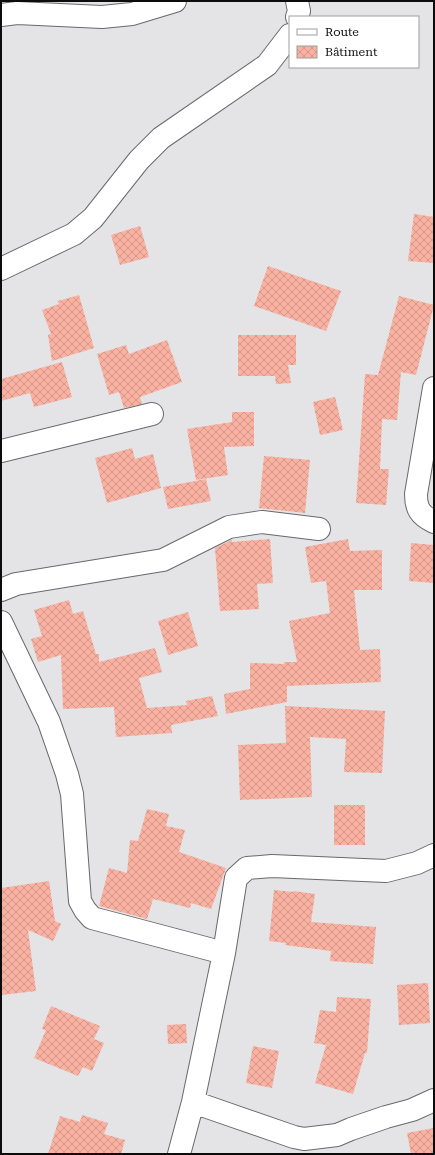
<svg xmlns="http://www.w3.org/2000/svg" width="435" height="1155" font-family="'Roboto Serif',serif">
<defs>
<pattern id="building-cross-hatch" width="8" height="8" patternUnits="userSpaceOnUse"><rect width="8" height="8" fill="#f9b1a1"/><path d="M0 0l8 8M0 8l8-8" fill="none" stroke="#d49789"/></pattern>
</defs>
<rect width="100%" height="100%" fill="#e4e4e7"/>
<path fill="url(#building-cross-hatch)" d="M 414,214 L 434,217 L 434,263 L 408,261 Z
M 140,226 L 149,257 L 120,265 L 111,235 Z
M 268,266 L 341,291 L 326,331 L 254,306 Z
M 79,295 L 94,348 L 52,361 L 48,335 L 51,334 L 42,310 L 59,304 L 58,301 Z
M 399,296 L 434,305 L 416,375 L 401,372 L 397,420 L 382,419 L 380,469 L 389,469 L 386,505 L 356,503 L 365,374 L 378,375 Z
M 238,335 L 296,335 L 296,365 L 288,365 L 291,383 L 276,384 L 275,376 L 238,376 Z
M 167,340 L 182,382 L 140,397 L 142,404 L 124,408 L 119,392 L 109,395 L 97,354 L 126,345 L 129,354 Z
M 62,362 L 72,397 L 34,407 L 30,393 L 1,401 L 1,379 Z
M 335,397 L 343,430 L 320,435 L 313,402 Z
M 232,412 L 254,412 L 254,446 L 224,447 L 228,475 L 196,480 L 187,429 L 232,422 Z
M 132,448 L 135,459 L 153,454 L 161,488 L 107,503 L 95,458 Z
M 264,456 L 310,460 L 305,513 L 259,508 Z
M 206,479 L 211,501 L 168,509 L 163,487 Z
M 270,539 L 273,583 L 257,584 L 259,609 L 220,611 L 215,548 L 232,540 L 232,542 Z
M 348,539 L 350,551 L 382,550 L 382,590 L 354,590 L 360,650 L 380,649 L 381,682 L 287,686 L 287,702 L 226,714 L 224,694 L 250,689 L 250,663 L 284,664 L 284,662 L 297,662 L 289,621 L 330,613 L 326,581 L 311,583 L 305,547 Z
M 411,543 L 434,545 L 434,583 L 409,581 Z
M 69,600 L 73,614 L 83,611 L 96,654 L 99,654 L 99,662 L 155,648 L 162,672 L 139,678 L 147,708 L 187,705 L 186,701 L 212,696 L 218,716 L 171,725 L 172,733 L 116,737 L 114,707 L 63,709 L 61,655 L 38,662 L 31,639 L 42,636 L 34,610 Z
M 188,612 L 198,646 L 168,655 L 158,621 Z
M 285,706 L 385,711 L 382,773 L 344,772 L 346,739 L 310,737 L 312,797 L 240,800 L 238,745 L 286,743 Z
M 334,805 L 365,805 L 365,845 L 334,845 Z
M 147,809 L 169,814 L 166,826 L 185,830 L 179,852 L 226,868 L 211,909 L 191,903 L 190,908 L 153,899 L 147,919 L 99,906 L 109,868 L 127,873 L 130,840 L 138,841 Z
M 49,881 L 55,921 L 61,924 L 53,941 L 28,930 L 36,991 L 1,995 L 1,888 Z
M 274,890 L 293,892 L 293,891 L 315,894 L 311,922 L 376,927 L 373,964 L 330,961 L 331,951 L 285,945 L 286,943 L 269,941 Z
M 428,983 L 430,1023 L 399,1025 L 397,985 Z
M 337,997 L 371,999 L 367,1053 L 365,1053 L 353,1094 L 315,1083 L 326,1045 L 314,1043 L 320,1010 L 336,1012 Z
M 51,1006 L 100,1026 L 94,1039 L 104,1043 L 92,1071 L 83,1067 L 78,1076 L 34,1058 L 46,1030 L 42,1029 Z
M 186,1024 L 187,1043 L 168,1044 L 167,1025 Z
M 253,1046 L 279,1051 L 272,1088 L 246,1083 Z
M 82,1115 L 108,1123 L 104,1134 L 125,1140 L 121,1154 L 48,1154 L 60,1116 L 80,1122 Z
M 434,1128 L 434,1154 L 411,1154 L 407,1133 Z"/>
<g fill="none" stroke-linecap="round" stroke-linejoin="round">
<defs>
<path id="minor" d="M 1,15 L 17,13 L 102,17 L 132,14 L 175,1
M 297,17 L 299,11 L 297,1
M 1,269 L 74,234 L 93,218 L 139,160 L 161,138 L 267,65 L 290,35
M 434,388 L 416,494 C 416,509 420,515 434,522
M 1,451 L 152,414
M 1,590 L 16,584 L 163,560 L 229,527 L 262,522 L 319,529
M 1,622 L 49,722 L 67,774 L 72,794 L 80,901 L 85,910 L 92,918 L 224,953
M 193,1102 L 294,1137 L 304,1139 L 337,1135 L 351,1129 L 386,1117 L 412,1110 L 434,1100
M 179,1154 L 193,1102 L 224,953 L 236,878 L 247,868 L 272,866 L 386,871 L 417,863 L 434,855"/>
</defs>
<use href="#minor" stroke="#68696b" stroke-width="24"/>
<use href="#minor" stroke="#fff" stroke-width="22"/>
</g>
<rect width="435" height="1155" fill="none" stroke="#0c0c0d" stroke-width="4"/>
<rect x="289" y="16" width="130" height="52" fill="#ffffff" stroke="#9e9e9e"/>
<rect x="297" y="29" width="20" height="6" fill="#ffffff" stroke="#9e9e9e"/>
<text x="325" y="36" font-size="12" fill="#0c0c0d">Route</text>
<rect x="297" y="46" width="20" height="12" fill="url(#building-cross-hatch)" stroke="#9e9e9e"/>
<text x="325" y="56" font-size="12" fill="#0c0c0d">Bâtiment</text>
</svg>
